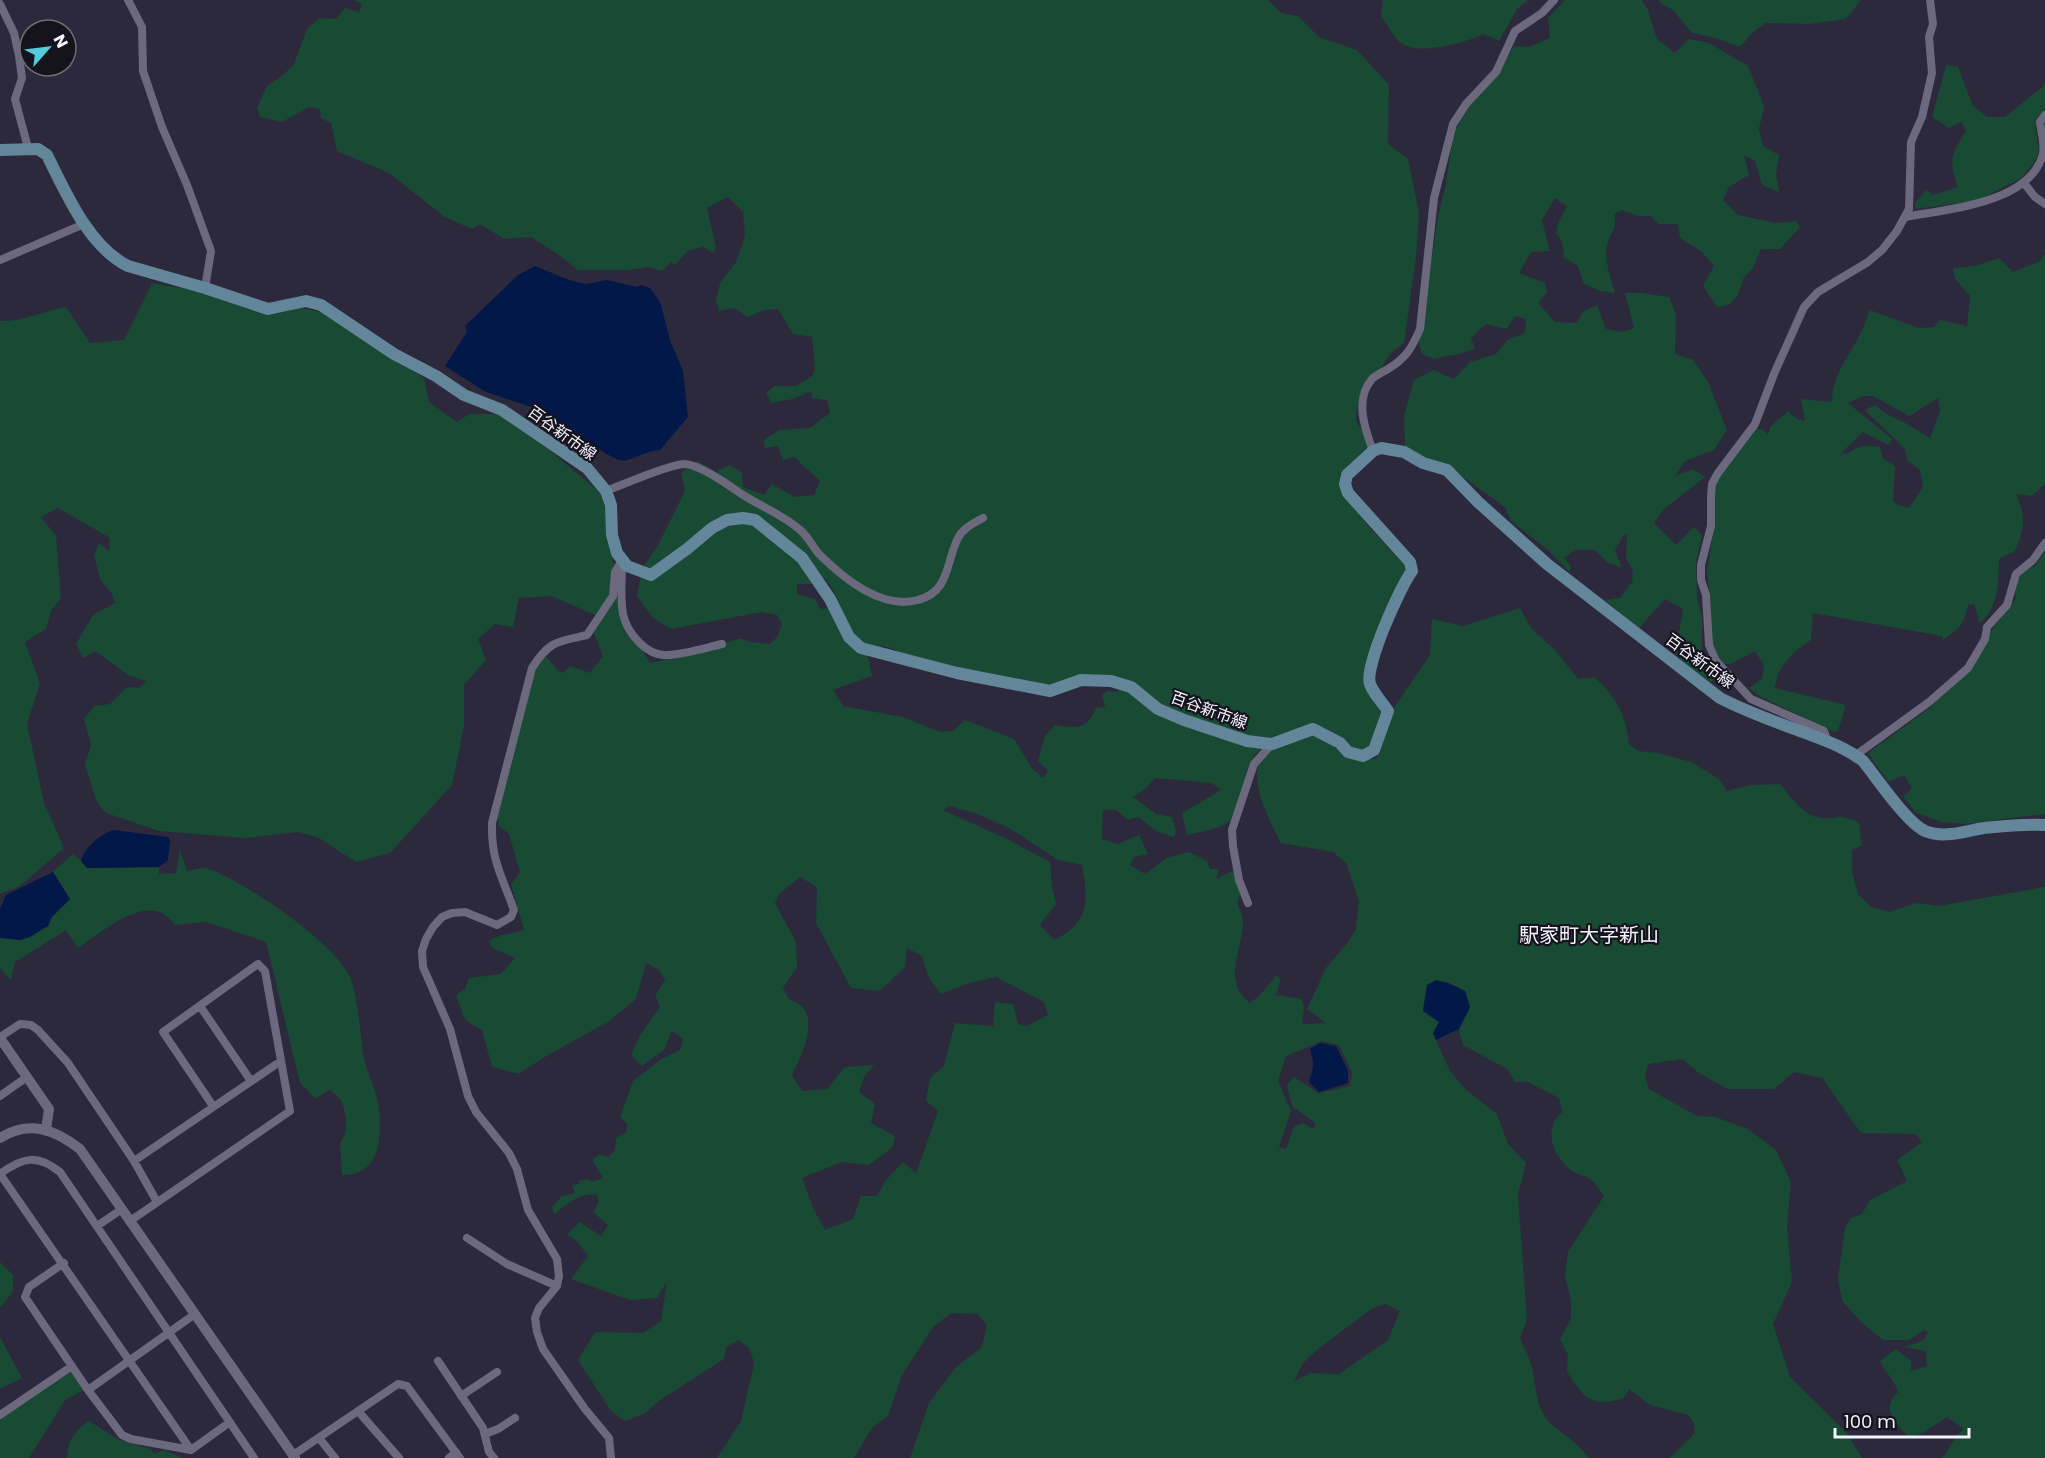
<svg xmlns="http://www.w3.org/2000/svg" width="2045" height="1458" font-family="Poppins,'Noto Sans JP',sans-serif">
<rect width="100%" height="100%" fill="#2d293c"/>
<path fill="#184a34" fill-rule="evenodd" d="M 353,0 L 1268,0 L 1281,13 L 1298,16 L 1319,37 L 1357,50 L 1389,85 L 1388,144 L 1408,159 L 1419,213 L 1416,257 L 1404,343 L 1390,354 L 1357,407 L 1356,421 L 1373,444 L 1365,449 L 1340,475 L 1342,493 L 1369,527 L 1410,571 L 1388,603 L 1368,668 L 1367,687 L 1385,713 L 1373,747 L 1360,752 L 1314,723 L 1269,738 L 1252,739 L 1182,718 L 1162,708 L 1138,686 L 1119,677 L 1077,677 L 1050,688 L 987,677 L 985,672 L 963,673 L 900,654 C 881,637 875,658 855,635 C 841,620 840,595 826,580 C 823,577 818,574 814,572 L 814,584 L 797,584 L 797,594 L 815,599 L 821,609 L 832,607 L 845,640 L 868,656 L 872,676 L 833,690 L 843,706 L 903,717 L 940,732 L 953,731 L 965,720 L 1014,739 L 1032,768 L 1043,778 L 1048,771 L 1038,761 L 1045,736 L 1055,725 C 1078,728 1086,731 1096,708 L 1105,707 L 1102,695 L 1107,691 L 1118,692 L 1121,686 L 1178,722 L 1246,742 L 1266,744 C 1257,751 1249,762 1246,774 C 1242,796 1250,809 1227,823 C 1216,830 1199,832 1187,835 L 1182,813 L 1221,790 L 1212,783 L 1155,778 L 1146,788 L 1133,797 L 1156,814 L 1172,817 L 1176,831 L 1174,837 L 1156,831 L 1138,817 L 1128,820 L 1116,810 L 1103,810 L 1102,839 L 1118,844 L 1139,835 L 1148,854 L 1134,857 L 1130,865 L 1145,874 L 1167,858 L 1189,852 L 1207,861 L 1210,869 L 1219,869 L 1216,879 L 1232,871 L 1244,883 L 1237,903 C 1239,908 1243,915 1243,920 C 1244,950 1220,979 1250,1003 L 1259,996 L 1276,976 L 1281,978 L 1276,995 L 1302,999 L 1304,1007 L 1302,1024 L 1326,1023 L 1307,1009 L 1326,968 L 1348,942 L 1356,929 L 1359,901 L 1346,863 L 1333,852 L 1281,843 C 1270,822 1245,776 1264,754 C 1273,745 1299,738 1312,734 L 1354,758 L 1376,759 L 1393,709 L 1430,655 L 1432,619 L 1463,626 L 1520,608 L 1531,628 L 1556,651 L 1578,679 L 1594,677 C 1615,693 1627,718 1629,744 L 1638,751 L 1658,753 L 1691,762 L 1719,779 L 1727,791 L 1750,785 L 1780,784 C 1791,797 1803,816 1821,818 C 1840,820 1837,812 1859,823 L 1862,845 L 1852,850 L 1852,872 L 1858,894 L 1871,907 L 1890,912 L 1916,903 L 1938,906 L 2045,887 L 2045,1458 L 1942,1458 C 1952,1447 1952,1438 1964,1429 L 1947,1417 L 1926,1431 L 1910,1439 C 1897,1424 1879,1409 1898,1392 C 1895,1381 1885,1372 1880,1361 L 1896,1349 L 1911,1361 L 1911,1371 L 1927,1366 L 1926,1351 L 1904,1347 L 1924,1340 L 1928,1332 L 1924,1330 L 1909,1340 L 1883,1340 L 1862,1323 L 1842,1301 L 1838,1279 L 1845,1227 L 1851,1218 L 1862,1214 L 1870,1200 L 1907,1181 L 1897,1160 L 1922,1142 L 1916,1134 L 1861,1133 L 1822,1078 L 1794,1072 L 1774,1089 L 1728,1089 L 1699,1073 L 1682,1059 L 1648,1064 L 1645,1076 L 1649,1089 L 1697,1116 L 1715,1117 L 1748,1129 L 1776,1150 L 1791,1182 L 1787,1225 L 1792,1282 L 1773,1324 L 1790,1377 L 1847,1433 L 1862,1458 L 1670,1458 L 1695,1433 L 1694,1423 L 1688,1415 L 1650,1405 L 1629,1389 L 1624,1398 C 1591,1409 1584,1397 1567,1372 L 1568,1355 L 1560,1339 L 1571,1319 L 1571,1302 L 1565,1275 L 1568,1252 L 1604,1196 C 1600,1192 1597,1185 1593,1181 C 1588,1176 1578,1175 1572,1171 C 1553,1156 1542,1131 1562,1112 L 1559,1098 L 1528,1082 L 1515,1082 L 1507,1069 L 1463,1045 L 1459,1029 L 1470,1007 L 1465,991 L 1448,983 L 1436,980 L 1427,986 L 1423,1011 L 1439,1022 L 1433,1033 L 1450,1071 L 1465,1089 L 1497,1114 L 1508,1144 L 1526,1163 L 1518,1195 L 1527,1319 L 1520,1338 C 1523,1346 1528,1355 1531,1363 C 1536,1381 1534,1399 1545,1417 C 1555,1432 1577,1439 1588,1458 L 910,1458 L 929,1403 L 956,1367 L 982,1347 L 987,1325 L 978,1314 L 951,1313 L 933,1327 L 902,1375 L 888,1416 L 872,1428 L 854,1458 L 717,1458 L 741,1421 L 754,1364 L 750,1349 L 739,1340 L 726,1347 L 724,1359 L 660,1400 L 645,1413 L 625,1421 L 611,1411 L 578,1360 L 595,1332 L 643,1333 L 661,1321 L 667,1281 L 657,1298 L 630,1300 L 571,1279 L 588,1256 L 577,1241 L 567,1235 L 579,1222 L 601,1236 L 608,1225 L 593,1212 L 599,1202 L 597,1195 C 581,1191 566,1206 554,1214 L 552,1207 L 562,1196 L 575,1193 L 572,1185 L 579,1184 L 579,1181 L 587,1179 L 592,1182 L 603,1178 L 592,1160 L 600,1154 L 608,1157 L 615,1150 L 616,1138 L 627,1132 L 627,1124 L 620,1117 L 633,1081 L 660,1060 L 680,1050 L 683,1039 L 672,1031 L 664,1050 L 642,1066 L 631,1055 L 640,1035 L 660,1007 L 655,996 L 665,980 L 659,970 L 646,963 L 636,999 L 608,1022 L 548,1055 L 518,1074 L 492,1067 L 482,1030 L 465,1020 L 456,995 L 465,989 L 469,978 L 501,974 L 515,958 L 492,948 L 489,941 C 499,934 512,934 524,930 L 511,884 L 520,872 L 509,834 L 499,826 L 496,814 L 536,667 L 546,656 L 557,670 L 563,673 L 570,666 L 590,673 L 603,656 L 593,631 L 615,597 L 618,574 L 624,631 L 640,647 L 650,663 L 700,653 L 740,638 L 750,642 L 770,644 L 778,636 L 782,624 L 777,615 L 762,612 L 671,629 L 653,618 L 637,596 L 642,568 L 657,547 L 685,491 L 681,473 L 698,461 L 716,472 L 729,465 L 742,472 L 743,487 L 764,495 L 772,484 L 794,497 L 814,495 L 820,481 L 794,457 L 783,460 L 778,446 L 765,448 L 764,440 L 779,430 L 810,428 L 830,413 L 827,400 L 812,398 L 811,391 L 793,399 L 771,403 L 766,393 L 775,386 L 796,386 L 812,376 L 815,369 L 812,337 L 793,334 L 778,309 L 764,310 L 748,317 L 734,308 L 719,311 L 716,301 L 720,283 L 736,262 L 745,236 L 743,212 L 728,197 L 707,208 L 716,247 L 714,253 L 703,247 L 688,251 L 675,265 L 671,262 L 662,271 L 648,267 L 630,270 L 578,270 L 556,253 L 531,237 L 504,239 L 480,224 L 472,229 L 445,217 L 389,173 L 337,151 L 331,123 L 321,118 L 320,109 L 309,107 L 282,122 L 260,117 L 257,108 L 267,86 L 283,75 L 294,64 L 307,29 L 319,18 L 336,19 L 345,8 L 359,12 L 362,4 ZM 949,806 L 975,813 L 1009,828 L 1058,860 L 1082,865 C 1088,900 1091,922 1054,940 L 1040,925 L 1056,904 L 1052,887 L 1050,862 L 1007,839 L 943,810 ZM 800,877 L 817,887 L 816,923 L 851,988 L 880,991 L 905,967 L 907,948 L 922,956 L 929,978 L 941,994 L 966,984 L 996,977 L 1044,1002 L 1048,1015 L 1027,1026 L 1018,1024 L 1013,1004 L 995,1002 L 993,1026 L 955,1023 L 944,1066 L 930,1078 L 926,1101 L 938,1111 L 916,1173 L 903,1162 L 887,1179 L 877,1196 L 861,1196 L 853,1219 L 825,1230 L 813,1208 L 802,1178 L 842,1162 L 869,1165 L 893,1147 L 895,1136 L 871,1123 L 875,1104 L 859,1092 L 864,1077 L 874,1065 L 845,1067 L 827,1089 L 802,1091 L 792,1075 C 800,1059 818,1022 802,1007 C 792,997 791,1006 783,988 L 797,967 L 796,942 L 775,903 L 779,894 ZM 1322,1041 L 1339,1045 L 1352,1073 L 1350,1086 L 1318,1093 L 1294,1077 L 1287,1085 L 1292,1106 L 1315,1123 L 1314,1129 L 1303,1123 L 1294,1127 L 1286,1149 L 1279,1147 L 1291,1111 L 1278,1081 L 1286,1056 ZM 1385,1304 L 1400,1311 L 1388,1340 L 1339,1374 L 1310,1373 L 1294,1381 L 1303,1363 L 1318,1349 L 1373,1308 Z
M 1383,0 L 1528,0 L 1517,9 L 1499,41 L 1483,34 C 1465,43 1418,56 1401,43 C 1393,37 1387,24 1381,16 Z
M 1565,0 L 1642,0 L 1648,10 L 1657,39 L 1675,53 L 1689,39 L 1709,43 L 1748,66 L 1764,106 L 1759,129 L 1763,146 L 1779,155 L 1776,175 L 1779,192 L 1762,185 L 1755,161 L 1744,155 L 1749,175 L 1729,187 L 1723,200 L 1738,215 L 1776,223 L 1796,221 L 1800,227 L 1780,249 L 1761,249 L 1753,268 L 1744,277 L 1738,295 L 1729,305 L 1717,307 L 1703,286 L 1714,266 L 1702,252 L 1680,238 L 1678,224 L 1658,224 L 1651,216 L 1638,216 L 1622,210 L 1614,214 C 1618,231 1610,231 1607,245 C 1604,261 1611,279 1615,293 L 1600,291 L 1584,284 L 1578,266 L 1564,258 L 1562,242 L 1556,233 L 1558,223 L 1567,206 L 1555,198 L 1542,220 L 1550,251 L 1531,252 L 1519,273 L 1545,283 L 1547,292 L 1538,303 L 1555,322 L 1576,323 L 1583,312 L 1597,305 L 1606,329 L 1622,332 L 1634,328 L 1625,293 L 1642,293 L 1669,297 L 1676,314 L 1675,354 L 1693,360 L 1708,382 L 1727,430 L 1714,450 L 1685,461 L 1675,476 L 1693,469 L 1705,477 L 1664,509 L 1654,523 L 1676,545 L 1694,527 L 1702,535 L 1696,563 L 1697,598 L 1702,617 L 1702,649 L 1717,678 L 1709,683 L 1675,655 L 1683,609 L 1665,599 L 1639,628 L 1605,600 L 1620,598 L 1632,582 L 1633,571 L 1626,558 L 1627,533 L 1623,536 L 1615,550 L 1622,568 L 1607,562 L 1595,550 L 1575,550 L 1564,558 L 1571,566 L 1569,572 L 1548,550 L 1511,521 L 1505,507 L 1449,467 L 1422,459 L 1405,446 L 1404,415 L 1414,380 L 1433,370 L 1454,379 L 1470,362 L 1496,354 L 1507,340 L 1525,333 L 1526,319 L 1515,316 L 1507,329 L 1486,324 L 1471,338 L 1475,348 C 1462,355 1449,355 1434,359 L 1422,354 L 1419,344 L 1438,216 L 1445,188 L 1453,138 L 1462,114 L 1499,72 L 1514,46 L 1529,47 L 1550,38 L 1548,18 Z
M 1659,0 L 1861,0 L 1846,19 L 1810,24 L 1766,23 L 1753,32 L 1740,47 L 1712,37 L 1692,33 L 1673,10 L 1660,3 Z
M 1946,65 L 1958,67 L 1973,106 L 1987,117 L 2005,117 L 2045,85 L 2045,108 L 2035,125 L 2039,150 L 2034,163 L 2020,179 L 1976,201 L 1915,209 L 1915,203 L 1926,190 L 1933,195 L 1958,187 C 1948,158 1951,156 1966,131 L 1961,122 L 1949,128 L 1932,117 Z
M 2045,254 L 2045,484 L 2032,496 L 2016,494 C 2026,518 2025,528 2015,551 L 1999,559 C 1999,580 1998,609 1980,623 L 1974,604 L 1968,605 C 1964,625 1959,629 1943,640 L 1942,636 L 1813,613 L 1811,640 C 1794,651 1777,666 1775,688 L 1846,705 L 1838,731 L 1834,732 L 1761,697 L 1749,688 L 1762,679 L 1764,665 L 1755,651 L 1731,664 L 1722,664 L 1709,638 L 1711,605 L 1707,572 L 1714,526 L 1712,490 L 1719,475 L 1754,429 L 1762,429 L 1768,434 L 1770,427 L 1788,411 L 1797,419 L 1805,421 L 1801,399 L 1832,402 C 1832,376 1848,358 1859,336 C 1864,328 1866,318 1870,310 L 1918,328 L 1934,327 L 1940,320 L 1967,326 L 1970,296 L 1955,279 L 1953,268 L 1975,266 L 1999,258 L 2013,272 L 2040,261 ZM 1864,396 L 1873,396 L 1909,416 L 1938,398 L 1940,411 L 1930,438 C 1922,434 1916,429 1909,425 C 1895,417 1888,417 1875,405 L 1865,410 L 1905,449 L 1907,460 L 1920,470 L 1923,487 L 1909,508 L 1898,505 L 1893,501 L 1895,466 L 1883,459 L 1880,447 C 1867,445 1858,444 1848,454 L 1841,453 L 1863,432 L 1889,445 L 1892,439 L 1848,403 Z
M 152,283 L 210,293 L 270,315 L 302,308 L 326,313 L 424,378 L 429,402 L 457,422 L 469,414 L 503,414 L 517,423 L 597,490 L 608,506 L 609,539 L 614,564 L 611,591 L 598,616 L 551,596 L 519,598 L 513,627 L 495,624 L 478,639 L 486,660 L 464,685 L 464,725 L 452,785 L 390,853 L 356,862 L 319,838 L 299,832 L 246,838 L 159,831 L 106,813 L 97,802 L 85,765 L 91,745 L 84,719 L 94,706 L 110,704 L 127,687 L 139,688 L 146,681 L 128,675 L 95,651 L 83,658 L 76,644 L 93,615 L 115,603 L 112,594 L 100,579 L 94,555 L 99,543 L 109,551 L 110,538 L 58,508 L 41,517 L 56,536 L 61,598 L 51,611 L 46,629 L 25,642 L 40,683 L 27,724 L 44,803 L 64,848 L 20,886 L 0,894 L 0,321 C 22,322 44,311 66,307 L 90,343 L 124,340 Z
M 2045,552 L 2045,814 L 1964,824 L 1942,822 L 1916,813 L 1903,797 L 1912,788 L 1904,775 L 1888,782 L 1868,753 L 1931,707 L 1949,686 L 2016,598 L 2014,586 L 2023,569 L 2035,566 Z
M 180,850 L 187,871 C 194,870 203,866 209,869 C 245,882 334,942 350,977 C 358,995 360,1036 364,1058 C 368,1075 378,1093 379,1111 C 382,1140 379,1176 342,1175 L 340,1144 L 346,1132 L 346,1117 L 342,1101 L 330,1089 L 316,1099 L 300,1083 L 266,942 L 206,922 L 175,925 C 171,920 166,915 160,912 C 134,903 99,934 78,948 L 66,930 L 15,962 L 11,980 L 0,968 L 0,938 L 20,940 L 48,926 L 52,917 L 70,899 L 53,872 L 73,854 L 81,861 L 87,868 L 159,867 L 159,874 L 176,873 Z
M 0,1262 L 13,1275 L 13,1291 L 0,1308 Z
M 0,1337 L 22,1378 L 0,1389 Z
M 71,1372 L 84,1390 L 65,1400 L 29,1458 L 0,1458 L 0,1419 L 58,1379 Z
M 89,1421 L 117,1439 L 151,1449 L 154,1454 L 164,1450 L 182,1458 L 67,1458 C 67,1442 76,1428 89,1421 Z"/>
<path fill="#011848" d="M 535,266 L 569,280 L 586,284 L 607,280 L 636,287 L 641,285 L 650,288 L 660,302 L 671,343 L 683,371 L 688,417 L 660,450 C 647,451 639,457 627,460 C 616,463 599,448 589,443 L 579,447 L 537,409 L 486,392 L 445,366 L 467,332 L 465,326 L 518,275 Z
M 114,830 L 168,837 L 170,840 L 168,860 L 159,867 L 87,868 L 81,861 C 85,846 101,834 114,830 Z
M 53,872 L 70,899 L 52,917 L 48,926 L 30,937 L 20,940 L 0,938 L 0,909 L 6,895 Z
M 1436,980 L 1448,983 L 1465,991 L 1470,1007 L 1459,1029 L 1436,1040 L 1433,1033 L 1439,1022 L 1423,1011 L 1427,985 Z
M 1320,1043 L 1336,1046 L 1348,1071 L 1348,1083 L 1319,1092 L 1309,1082 C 1314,1070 1314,1061 1310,1049 Z"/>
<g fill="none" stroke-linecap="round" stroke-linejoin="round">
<path stroke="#6c697e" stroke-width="8" d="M 128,0 L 142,27 L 143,71 L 162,127 L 187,185 L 211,251 L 205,288
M 0,4 L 14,33 L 19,56 L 22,78 L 15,99 L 28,148
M 2024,183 L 2035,197 L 2045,204
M 1905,217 C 1946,209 2030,204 2043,154 C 2045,145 2041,131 2040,122 L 2045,115
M 0,260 L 84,224
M 1373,451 C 1365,429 1354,400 1372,379 C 1376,375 1383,372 1388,369 C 1406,358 1412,348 1420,329 L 1434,198 L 1453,124 L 1466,104 L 1496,72 L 1515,31 L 1542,13 L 1554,0
M 606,491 C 625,484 667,465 684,464 C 698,464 726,483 737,491 C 757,505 780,513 799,529 C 808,536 812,546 819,554 C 843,578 882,610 918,600 C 950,592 946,561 958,538 C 963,528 974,523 983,518
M 622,563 C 622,580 620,598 623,614 C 627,633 647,657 668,655 C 686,654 705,648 722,644
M 1828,742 L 1824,731 L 1751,699 L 1716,661 L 1709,645 L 1706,595 L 1701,580 L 1701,565 L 1711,526 L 1711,496 L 1712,484 L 1718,473 L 1755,424 L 1774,374 L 1804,307 L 1818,292 L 1868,262 L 1882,250 L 1897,231 L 1909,209 L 1911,142 L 1922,117 L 1932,73 L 1929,37 L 1933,24 L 1930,0
M 1856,755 L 1929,702 L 1968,668 L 1985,639 L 1987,627 L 2007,605 L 2016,574 L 2033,560 L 2045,543
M 1248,903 L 1239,880 L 1233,846 L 1232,830 L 1254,764 L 1272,744
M 200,1006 L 251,1081
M 0,1037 L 20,1024 L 31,1025 L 38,1030 L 68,1063 L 134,1161 L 157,1202
M 0,1096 L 27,1077
M 134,1161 L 281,1061
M 130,1221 L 290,1111 L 265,971 L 258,964 L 163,1032 L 213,1106
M 97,1226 L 122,1209
M 467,1238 L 507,1264 L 557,1286
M 64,1263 L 29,1287 L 25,1297 L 88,1390 L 122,1435 L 131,1439 L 191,1450 L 230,1422
M 438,1361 L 483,1428 L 489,1452 L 494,1458
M 88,1390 L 195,1314
M 461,1396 L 497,1372
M 358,1411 L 399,1458
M 0,1415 L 72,1366
M 485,1434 L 498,1429 L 515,1418
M 319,1438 L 335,1458
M 191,1450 L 0,1174 C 23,1157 37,1154 60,1172 L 254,1458
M 293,1455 L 398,1384 L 407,1386 L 460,1458
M 449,1458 L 456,1452
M 611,1458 L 609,1438 L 585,1409 L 543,1349 L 537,1332 L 535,1318 L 539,1308 L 557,1286 L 559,1276 L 557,1259 L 528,1210 L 517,1169 L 509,1153 L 476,1112 L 468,1096 L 450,1029 L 423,967 L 422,951 L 426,939 L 433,927 L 442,917 L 452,913 L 465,912 L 497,925 L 511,917 L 514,910 C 502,876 491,861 492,823 L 532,668 C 550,640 557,642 587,635 L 613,596 L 615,572 L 622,560"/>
<path stroke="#6c697e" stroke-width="10" d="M 0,1038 L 49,1109 L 46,1129
M 0,1138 C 29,1120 54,1129 80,1149 L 295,1458"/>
<path stroke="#64869b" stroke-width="12" d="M 0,150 L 38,149 L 47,155 C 66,193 89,247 128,266 L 205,288 L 268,309 L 306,301 L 321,305 L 394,354 L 436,376 L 464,395 L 502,410 L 587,468 L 606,491 L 611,505 L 612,535 L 617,553 L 627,566 L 651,575 L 687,549 L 712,528 L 727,520 L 743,518 L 755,520 L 802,558 L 830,599 L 849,637 L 861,648 L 957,673 L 1050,691 L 1081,680 L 1111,681 L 1131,687 L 1158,709 L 1184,720 L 1247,741 L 1272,744 L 1313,729 L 1340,743 L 1348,752 L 1363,756 L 1374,750 L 1388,711 C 1383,703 1373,693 1370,684 C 1364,667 1400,587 1412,571 L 1410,562 L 1348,493 L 1345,484 L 1347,475 L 1373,451 L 1381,448 L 1404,452 L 1423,463 L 1447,470 L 1478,502 L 1547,564 L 1720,698 C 1747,712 1775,722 1803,732 C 1824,740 1845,747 1863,761 C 1877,778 1906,822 1925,831 C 1945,839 1964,831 1984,828 C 2005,826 2025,824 2045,825"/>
</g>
<g text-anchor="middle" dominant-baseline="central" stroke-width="4.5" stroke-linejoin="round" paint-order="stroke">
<g font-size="16" fill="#f4f2fe" stroke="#15131c">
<text transform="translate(562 433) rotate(36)">百谷新市線</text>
<text transform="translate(1700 661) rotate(36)">百谷新市線</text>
<text transform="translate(1209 710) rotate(20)">百谷新市線</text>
</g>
<g font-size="20" fill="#f4f2fe" stroke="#15131c">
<text x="1589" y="935">駅家町大字新山</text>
</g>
</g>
<g transform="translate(48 48) rotate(62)"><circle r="28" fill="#15131c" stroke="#6e6c76" stroke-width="1.5"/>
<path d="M0-4.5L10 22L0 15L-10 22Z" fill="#53cbdb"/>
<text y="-9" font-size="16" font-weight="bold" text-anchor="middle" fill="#f4f2fe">N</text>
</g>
<path d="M1835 1428v9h134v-9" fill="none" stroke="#f4f2fe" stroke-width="3"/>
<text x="1844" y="1428" font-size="18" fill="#f4f2fe" stroke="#15131c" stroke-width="4.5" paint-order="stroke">100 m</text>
</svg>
